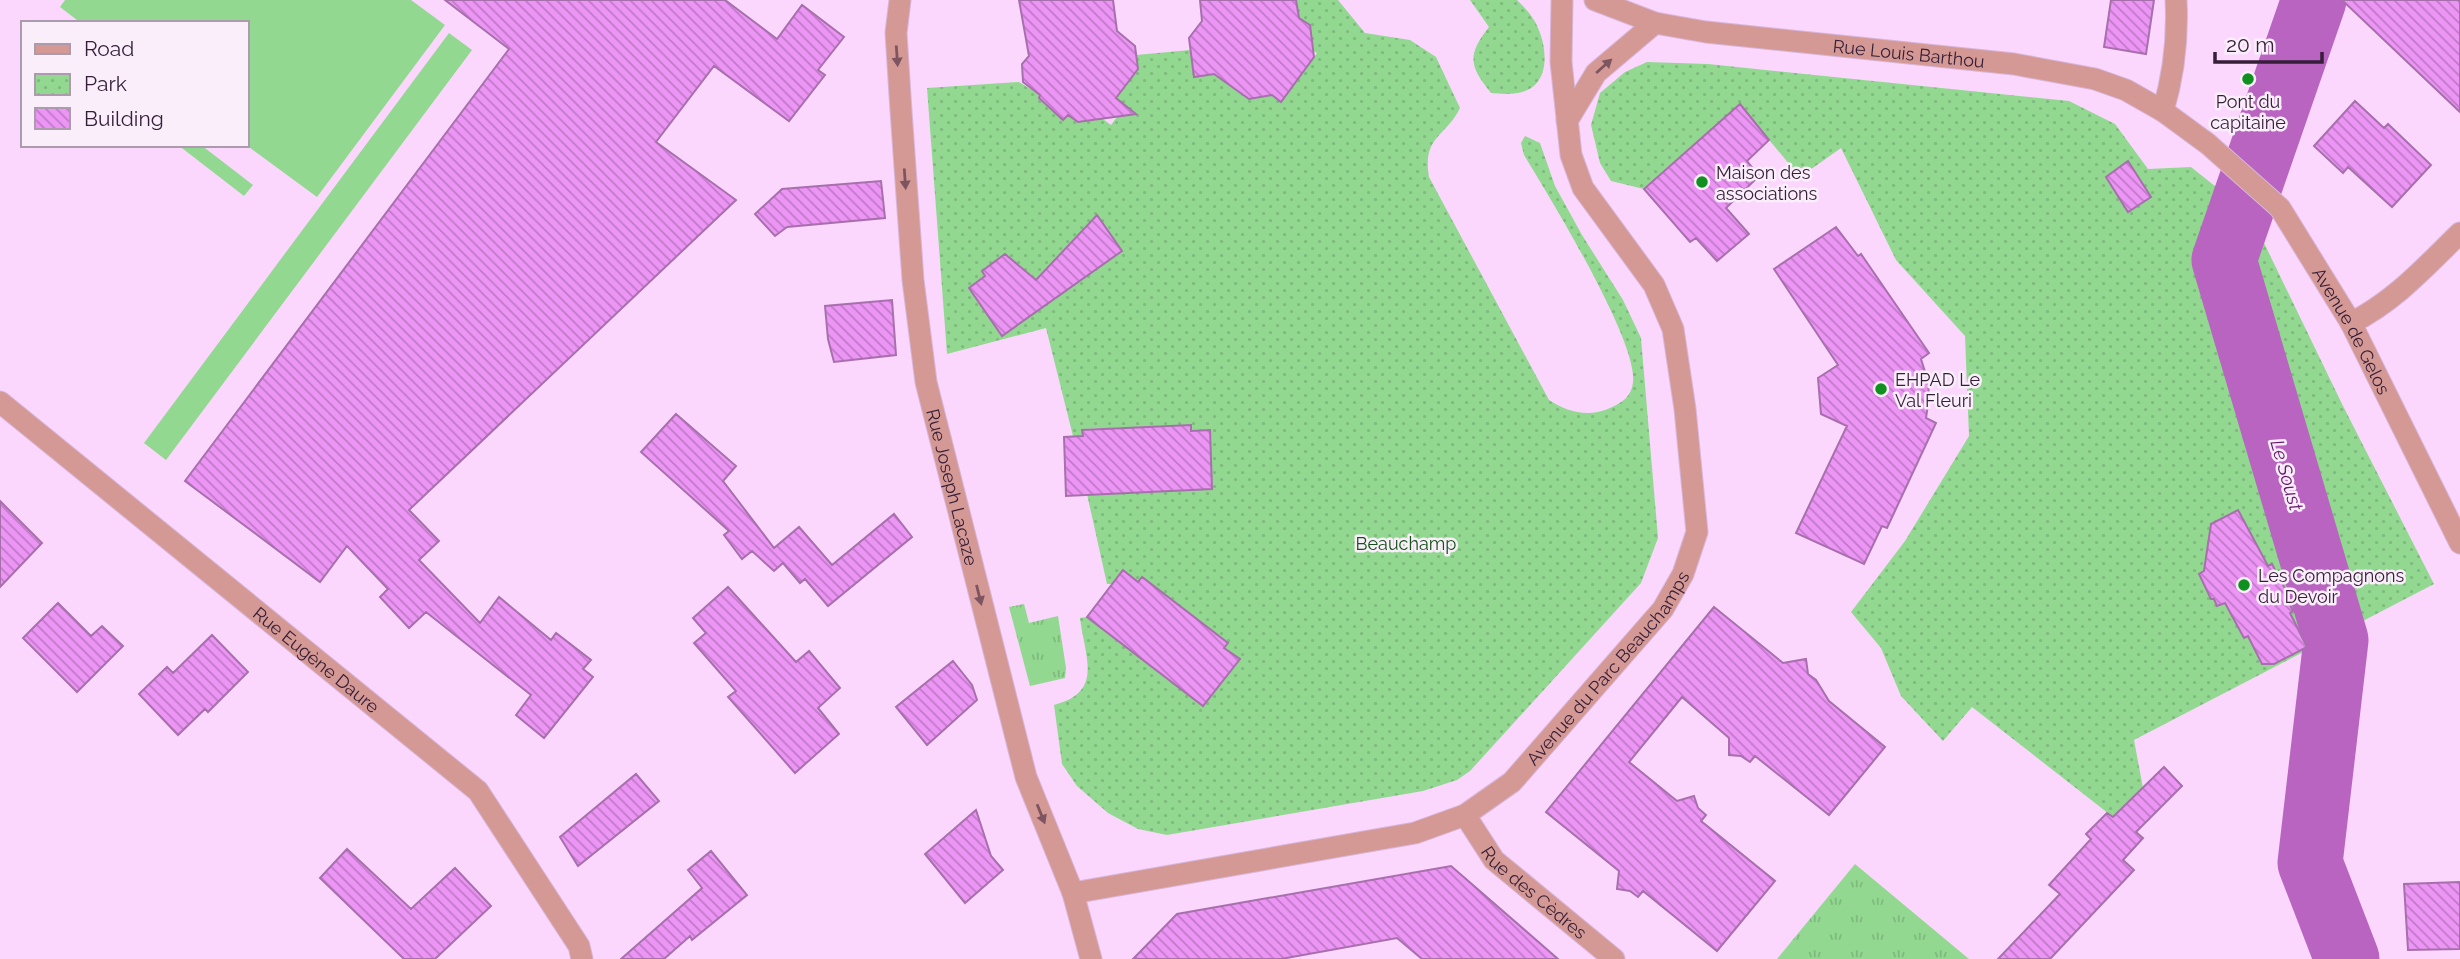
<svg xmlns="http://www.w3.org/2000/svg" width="2460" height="959" font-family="Raleway,sans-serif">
<defs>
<pattern id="grass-tufts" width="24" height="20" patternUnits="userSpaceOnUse" patternTransform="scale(1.75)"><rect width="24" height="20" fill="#92d890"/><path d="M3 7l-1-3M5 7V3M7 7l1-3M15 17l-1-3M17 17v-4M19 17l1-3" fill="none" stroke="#7eb97d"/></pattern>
<pattern id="park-dots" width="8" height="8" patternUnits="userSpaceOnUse" patternTransform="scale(1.75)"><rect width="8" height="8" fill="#92d890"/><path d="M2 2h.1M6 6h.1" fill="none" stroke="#7eb97d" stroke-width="1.8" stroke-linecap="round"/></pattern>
<pattern id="building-back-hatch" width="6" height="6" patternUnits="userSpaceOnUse" patternTransform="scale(1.75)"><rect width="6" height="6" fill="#ec95f5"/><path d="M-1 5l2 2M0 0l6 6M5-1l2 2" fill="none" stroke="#c079c7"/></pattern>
</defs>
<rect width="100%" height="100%" fill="#fbd7fe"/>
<path fill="url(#grass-tufts)" d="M 1024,604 L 1029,623 L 1058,616 L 1066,668 L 1065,678 L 1030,686 L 1009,607 Z
M 1855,864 L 1969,959 L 1777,959 Z"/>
<path fill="url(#park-dots)" d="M 1296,0 L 1338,0 L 1365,33 L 1410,40 L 1436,57 L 1460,108 C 1446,137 1422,136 1429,177 L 1549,400 C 1567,412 1589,418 1610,408 C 1622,403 1632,396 1633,382 C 1638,341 1549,196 1524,155 L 1521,143 L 1525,136 L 1540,143 L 1555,186 L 1582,235 L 1623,300 L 1641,338 L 1658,538 L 1641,583 L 1470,771 L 1457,780 L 1423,791 L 1167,835 L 1138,829 L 1108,813 L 1077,786 L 1062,764 L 1054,705 C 1104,692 1085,658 1080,618 L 1087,617 L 1203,706 L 1239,660 L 1224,648 L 1228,642 L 1142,577 L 1138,582 L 1123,571 L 1113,584 L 1107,584 L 1087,494 L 1209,430 L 1191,431 L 1190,425 L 1083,429 L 1083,436 L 1073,436 L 1046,328 L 947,354 L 927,88 L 1019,82 L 1040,95 L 1063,119 L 1068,115 L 1078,122 L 1098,120 L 1100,117 L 1111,125 L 1125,106 L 1116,98 L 1136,55 L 1190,50 L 1194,77 L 1214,74 L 1249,99 L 1272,95 L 1281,101 L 1317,53 L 1308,47 L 1310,25 L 1280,5 L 1296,4 Z
M 1470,0 L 1517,0 C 1522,5 1528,11 1532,17 C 1546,37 1554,80 1525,91 C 1514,95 1502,94 1491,93 C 1469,66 1467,55 1489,27 Z
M 1647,62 L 1708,64 L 2069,101 L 2115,124 L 2148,169 L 2191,167 L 2250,214 L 2343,406 L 2434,584 L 2134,740 L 2143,788 L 2113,817 L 1972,707 L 1943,741 L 1901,696 L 1881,648 L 1851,612 L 1905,541 L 1969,436 L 1965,336 L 1896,260 L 1841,148 L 1800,177 L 1740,105 L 1677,168 L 1672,163 L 1644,189 L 1611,181 L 1600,163 L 1591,125 L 1600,93 L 1625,72 Z"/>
<path fill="#92d890" d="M 65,0 L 411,0 L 445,25 L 317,197 L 246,145 L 247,23 L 81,23 L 60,7 Z
M 449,33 L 472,50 L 166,460 L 144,443 Z
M 178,145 L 201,145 L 253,185 L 244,196 Z"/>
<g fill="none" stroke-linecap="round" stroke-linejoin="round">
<path stroke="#b864c0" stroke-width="65" d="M 2314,0 L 2224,260 L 2336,640 L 2310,863 L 2347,959"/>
</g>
<path fill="url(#building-back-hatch)" stroke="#a770ac" stroke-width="2" d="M 445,0 L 725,0 L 777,39 L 802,5 L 844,37 L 818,70 L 825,75 L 789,121 L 714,66 L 656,142 L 736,200 L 409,510 L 439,541 L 419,560 L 480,623 L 499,597 L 551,640 L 556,633 L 591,660 L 583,669 L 593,677 L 544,738 L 516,715 L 531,695 L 426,612 L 409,628 L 380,597 L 388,589 L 347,546 L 320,582 L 185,481 L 509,49 Z
M 1019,0 L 1113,0 L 1117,31 L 1135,46 L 1138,69 L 1116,98 L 1136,114 L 1078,122 L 1068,115 L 1063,120 L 1039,98 L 1040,95 L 1023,82 L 1022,64 L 1029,56 Z
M 1200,0 L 1296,0 L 1299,18 L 1310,25 L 1314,57 L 1281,102 L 1272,95 L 1249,99 L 1214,74 L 1194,77 L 1189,38 L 1202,21 Z
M 2111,0 L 2154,0 L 2146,54 L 2104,47 Z
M 2342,0 L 2460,0 L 2460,112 Z
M 2355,101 L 2384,128 L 2388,124 L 2431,165 L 2392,207 L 2348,167 L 2343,173 L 2314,146 Z
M 1740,104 L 1769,140 L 1747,161 L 1759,176 L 1726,208 L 1749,234 L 1717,261 L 1696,238 L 1690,242 L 1644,189 Z
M 2128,161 L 2151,197 L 2128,212 L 2106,177 Z
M 881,181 L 885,218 L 787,227 L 775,236 L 755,214 L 782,189 Z
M 1097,215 L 1122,251 L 1002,336 L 969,288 L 985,276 L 982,271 L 1005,254 L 1036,280 Z
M 1836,227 L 1858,256 L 1861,254 L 1929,353 L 1921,359 L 1928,381 L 1929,398 L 1926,418 L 1936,423 L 1887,528 L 1882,526 L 1864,564 L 1796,533 L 1847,426 L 1821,414 L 1818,378 L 1838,365 L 1774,269 Z
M 892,300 L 896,355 L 834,362 L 828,339 L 825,306 Z
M 676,414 L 736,466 L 723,481 L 774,548 L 799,527 L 832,565 L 894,514 L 912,537 L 828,606 L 805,579 L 800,583 L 783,563 L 774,571 L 752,551 L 742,559 L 724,535 L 729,531 L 641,452 Z
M 1191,425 L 1191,431 L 1210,430 L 1212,489 L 1066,496 L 1064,437 L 1083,436 L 1082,430 Z
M 0,501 L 42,543 L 0,587 Z
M 2238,510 L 2268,566 L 2272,564 L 2289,596 L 2286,597 L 2293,611 L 2290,613 L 2307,647 L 2274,664 L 2262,664 L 2248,636 L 2244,638 L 2225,603 L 2217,606 L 2214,599 L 2211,599 L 2199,574 L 2204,571 L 2211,524 Z
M 1123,570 L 1138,582 L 1142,577 L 1228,643 L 1224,648 L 1240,659 L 1203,706 L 1087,617 Z
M 728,587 L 796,662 L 809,651 L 840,688 L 818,708 L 839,734 L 795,773 L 728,697 L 736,691 L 694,643 L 706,633 L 693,618 Z
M 58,603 L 91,636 L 102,626 L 123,646 L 77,692 L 23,638 Z
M 1714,607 L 1783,663 L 1806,659 L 1808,674 L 1816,680 L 1829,701 L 1885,747 L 1829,815 L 1755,756 L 1750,762 L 1741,756 L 1729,755 L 1729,738 L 1682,697 L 1629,762 L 1677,801 L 1694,796 L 1698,808 L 1706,815 L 1701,821 L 1775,881 L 1717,951 L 1643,891 L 1638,897 L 1630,891 L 1617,889 L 1619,871 L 1546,812 Z
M 212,635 L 248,672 L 208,712 L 205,709 L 178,735 L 139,694 L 167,667 L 173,673 Z
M 953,661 L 972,685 L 977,700 L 927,745 L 896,707 Z
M 2164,767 L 2182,786 L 2136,832 L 2143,838 L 2123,860 L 2134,870 L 2050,959 L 1998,959 L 2060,894 L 2049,885 L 2091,839 L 2086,834 L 2107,813 L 2113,817 Z
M 636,774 L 659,801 L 578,866 L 560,837 Z
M 976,810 L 991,856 L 1003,870 L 965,903 L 925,854 Z
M 347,849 L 411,909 L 455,868 L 491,906 L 435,959 L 404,959 L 320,878 Z
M 711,851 L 747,895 L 692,940 L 690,936 L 664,959 L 621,959 L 702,888 L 688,870 Z
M 1451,866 L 1558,959 L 1422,959 L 1397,938 L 1281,959 L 1133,959 L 1177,914 Z
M 2460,882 L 2460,949 L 2408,950 L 2404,884 Z"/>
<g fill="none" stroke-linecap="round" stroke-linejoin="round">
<defs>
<g id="minor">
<path id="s1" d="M 900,0 L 896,33 L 901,111 L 913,280 L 926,382 L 1026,777 L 1073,893 L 1091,959"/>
<path d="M 1567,121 L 1596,73 L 1655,23"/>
<path id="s2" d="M 1465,815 L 1494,860 L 1614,959"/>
<path id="s3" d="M 1073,893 L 1415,833 L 1465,815 L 1512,782 L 1663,609 L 1683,574 L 1697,532 L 1685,409 L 1673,329 L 1654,285 L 1583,188 L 1571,155 L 1561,62 L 1562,0"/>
</g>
<g id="tertiary">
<path id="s4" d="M 1595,0 L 1655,23 L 1706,32 L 2014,64 L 2095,79 L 2126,90 L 2163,111 L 2208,144 L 2280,208 L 2351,323 L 2460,543"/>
<path d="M 2163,111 C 2174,74 2178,39 2176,0"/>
<path d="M 2351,323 C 2395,301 2425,267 2460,233"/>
<path id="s5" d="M 0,402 L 478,791 L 579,946 L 582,959"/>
</g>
</defs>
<use href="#minor" stroke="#d7b6da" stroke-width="23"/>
<use href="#tertiary" stroke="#d7b6da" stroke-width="23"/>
<use href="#minor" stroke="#d59995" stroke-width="21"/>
<use href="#tertiary" stroke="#d59995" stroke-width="21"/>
</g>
<defs><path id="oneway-solid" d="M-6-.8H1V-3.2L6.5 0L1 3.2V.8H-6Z" transform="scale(1.75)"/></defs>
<g fill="#7d5561">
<use href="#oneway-solid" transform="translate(897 56) rotate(86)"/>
<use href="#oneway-solid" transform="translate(1604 66) rotate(-42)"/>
<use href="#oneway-solid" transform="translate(905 179) rotate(86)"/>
<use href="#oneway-solid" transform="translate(979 595) rotate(76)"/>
<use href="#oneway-solid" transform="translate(1041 814) rotate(68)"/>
</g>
<g fill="#10901e" stroke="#faeefb" stroke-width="2.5">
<circle cx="2248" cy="79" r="7"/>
<circle cx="1702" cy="182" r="7"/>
<circle cx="1881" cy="389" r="7"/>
<circle cx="2244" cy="585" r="7"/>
</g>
<g text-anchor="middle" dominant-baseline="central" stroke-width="5" stroke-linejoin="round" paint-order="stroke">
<g font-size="18" fill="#351e37" stroke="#faeefb">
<text stroke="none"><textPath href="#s4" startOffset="320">Rue Louis Barthou</textPath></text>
<text stroke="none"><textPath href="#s4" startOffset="878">Avenue de Gelos</textPath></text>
<text stroke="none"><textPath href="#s1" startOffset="492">Rue Joseph Lacaze</textPath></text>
<text stroke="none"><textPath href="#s5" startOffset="408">Rue Eugène Daure</textPath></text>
<text stroke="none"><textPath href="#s3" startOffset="607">Avenue du Parc Beauchamps</textPath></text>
<text stroke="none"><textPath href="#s2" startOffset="105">Rue des Cèdres</textPath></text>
</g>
<g font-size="18" fill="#351e37" stroke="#faeefb" text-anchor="start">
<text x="2248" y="101" text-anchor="middle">Pont du<tspan x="2248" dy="21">capitaine</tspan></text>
<text x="1716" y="172">Maison des<tspan x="1716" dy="21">associations</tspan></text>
<text x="1895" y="379">EHPAD Le<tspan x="1895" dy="21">Val Fleuri</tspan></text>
<text x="2258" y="575">Les Compagnons<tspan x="2258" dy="21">du Devoir</tspan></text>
</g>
<g font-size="18" fill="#135416" stroke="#faeefb">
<text x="1406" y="543">Beauchamp</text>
</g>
<g font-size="19" font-style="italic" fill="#65176d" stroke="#faeefb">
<text transform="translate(2287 475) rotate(74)">Le Soust</text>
</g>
</g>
<rect x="21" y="21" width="228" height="126" fill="#faeefb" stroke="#ab9bad" stroke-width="2"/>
<rect x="35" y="44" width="35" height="10" fill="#d59995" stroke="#ab9bad" stroke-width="2"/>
<text x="84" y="56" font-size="21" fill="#351e37">Road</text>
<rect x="35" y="74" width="35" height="21" fill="url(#park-dots)" stroke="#ab9bad" stroke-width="2"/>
<text x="84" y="91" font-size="21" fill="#351e37">Park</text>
<rect x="35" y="108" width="35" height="21" fill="url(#building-back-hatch)" stroke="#ab9bad" stroke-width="2"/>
<text x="84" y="126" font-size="21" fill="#351e37">Building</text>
<path d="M2215 52v10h107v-10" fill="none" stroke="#351e37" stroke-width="3.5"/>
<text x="2226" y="52" font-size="21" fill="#351e37" stroke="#faeefb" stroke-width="5" paint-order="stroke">20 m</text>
</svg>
